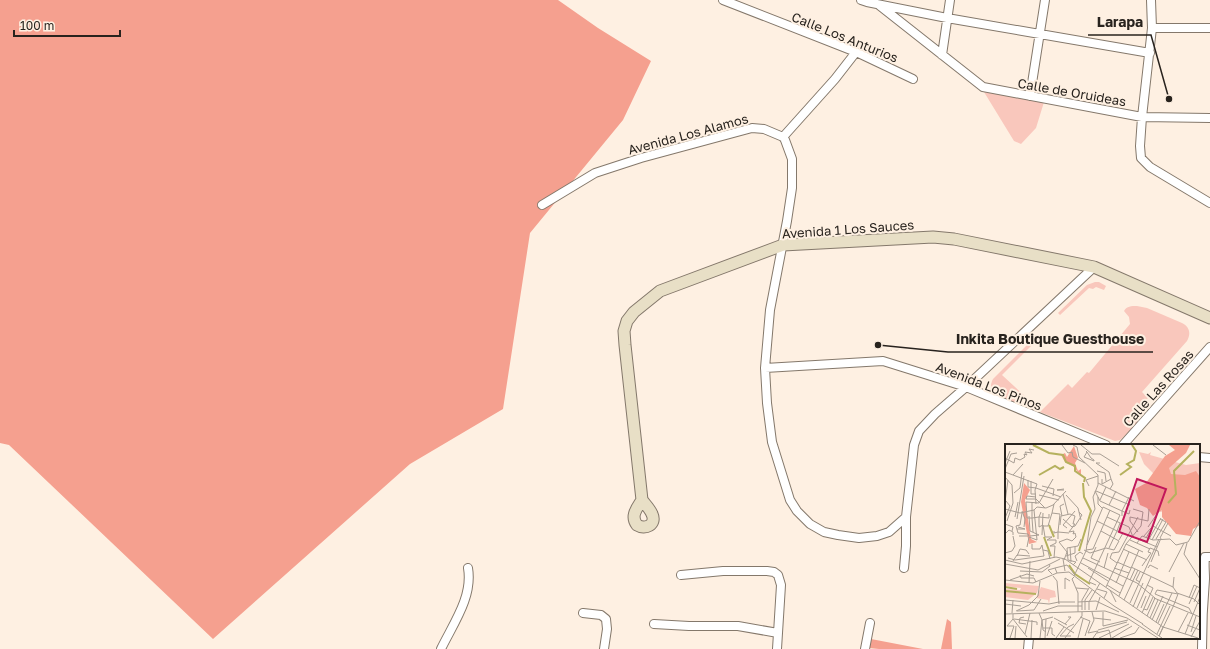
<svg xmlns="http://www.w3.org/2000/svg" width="1210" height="649" font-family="'Golos Text',sans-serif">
<rect width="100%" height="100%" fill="#fef0e2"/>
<path fill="#f9c7bc" d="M 984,92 L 1044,102 L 1036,128 L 1021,144 L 1014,141 Z
M 1095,282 L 1099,282 L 1106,286 L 1104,290 L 1096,287 L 1093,289 L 1089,288 L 1060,315 L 1058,313 L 1087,285 Z
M 1137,306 L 1147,308 L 1182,323 C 1190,327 1191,334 1187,341 L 1142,392 L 1148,398 L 1132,415 L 1139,423 L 1120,440 L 1115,441 L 1040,412 L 1068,384 L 1072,388 L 1087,372 L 1089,373 L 1130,324 L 1129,317 L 1124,311 C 1127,306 1131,306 1137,306 Z
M 1030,342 L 1032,345 L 1002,375 L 1040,410 L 1038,412 L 998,397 C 991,392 989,386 993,379 Z"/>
<path fill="#f5a08f" d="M 0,0 L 558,0 L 598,28 L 651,61 L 623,120 L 530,233 L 503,409 L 410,464 L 213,639 L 9,445 L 0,443 Z
M 947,619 L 951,622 L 952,649 L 941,649 Z
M 871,639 L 923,649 L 879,649 L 869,648 Z"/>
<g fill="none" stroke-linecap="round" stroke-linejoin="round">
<defs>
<path id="street" d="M 723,0 L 856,52 L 913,79
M 861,0 L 867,2 L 947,18 L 1150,53
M 1151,0 L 1152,28 L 1142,117 L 1140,146 L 1141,158 L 1150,167 L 1210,203
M 879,5 L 983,87 L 1142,117 L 1210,118
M 1152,28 L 1210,28
M 942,55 L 950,0
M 1030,96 L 1045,0
M 783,137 L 835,79 L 856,52
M 542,205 L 595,173 L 641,158 L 752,128 L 764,129 L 783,137 L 785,140 L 792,159 L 792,188 L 787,221 L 770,310 L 765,368 L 767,403 L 772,442 L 790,500 L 797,511 L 810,524 L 824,532 L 838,535 L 859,538 L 877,536 L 889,532 L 906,517 L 914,445 L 919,431 L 935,414 L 966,387 L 1094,267
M 765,368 L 883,361 L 966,387 L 1106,445
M 1123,445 L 1210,347
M 1199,457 L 1210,458
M 904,568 L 906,546 L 906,517
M 681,575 L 723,571 L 767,571 L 774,572 L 778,575 L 781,585 L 777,649
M 583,613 L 601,615 L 606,619 L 607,629 L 604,649
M 654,624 L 689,626 L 738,626 L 778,633
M 441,649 C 453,624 473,597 468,568
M 865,649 L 870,623
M 1028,649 L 1029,638
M 1202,649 C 1202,625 1203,602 1205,579 C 1205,571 1204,564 1205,557 L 1210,557"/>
<path id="secondary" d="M 642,500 C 637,508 630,516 637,525 C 645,530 657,525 652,514 C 650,509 645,504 642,500 L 625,345 L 624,331 L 627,321 L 634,312 L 660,291 L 783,245 L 933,237 L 954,239 L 1094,267 L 1210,318"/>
</defs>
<use href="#street" stroke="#84786b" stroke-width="10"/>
<use href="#secondary" stroke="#84786b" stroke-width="13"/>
<use href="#street" stroke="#fff" stroke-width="8"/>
<use href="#secondary" stroke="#e8dfc6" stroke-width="11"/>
</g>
<g text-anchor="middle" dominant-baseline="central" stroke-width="4" stroke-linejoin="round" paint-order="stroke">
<g font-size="13" fill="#28231e" stroke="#fef0e2">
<text transform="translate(845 37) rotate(22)">Calle Los Anturios</text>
<text transform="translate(1072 92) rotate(10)">Calle de Oruideas</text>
<text transform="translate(688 134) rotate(-15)">Avenida Los Alamos</text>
<text transform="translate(848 229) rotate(-4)">Avenida 1 Los Sauces</text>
<text transform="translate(989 386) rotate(21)">Avenida Los Pinos</text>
<text transform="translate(1158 388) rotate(-48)">Calle Las Rosas</text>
</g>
</g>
<g transform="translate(1005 444)">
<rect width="195" height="195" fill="#fef0e2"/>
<path d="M 134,8 L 143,10 L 146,8 L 145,11 L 181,21 L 195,19 L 195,57 L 192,63 L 155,68 L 150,31 L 139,20 ZM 0,139 L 34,142 L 32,149 L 23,156 L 0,153 L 0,145 L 15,146 L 16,144 L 0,142 ZM 36,143 L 50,147 L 51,153 L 45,154 L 44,160 L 43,156 L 31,154 Z" fill="#f9c7bc"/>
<path d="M 164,1 L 185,1 L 181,9 L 164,24 L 166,30 L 180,31 L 191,27 L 195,33 L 195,81 L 188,85 L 186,92 L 171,90 L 157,73 L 157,66 L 148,72 L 142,64 L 135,61 L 130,45 L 141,39 L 160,12 L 170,6 ZM 69,2 L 73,14 L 70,19 L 73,27 L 76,25 L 76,32 L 68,22 L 60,18 L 56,11 L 60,9 L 62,13 ZM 19,39 L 25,46 L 20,56 L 26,95 L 32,98 L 24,100 L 16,58 Z" fill="#f5a08f"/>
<path fill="none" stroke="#b5b15e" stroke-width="2" d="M 28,1 L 44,9 L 58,11 L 61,18 L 70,22 L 70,27 L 80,34 L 79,38M 34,31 L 50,22 L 55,25 L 59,23M 115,31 L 126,23 L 122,20 L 129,16 L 131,7 L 127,1M 163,59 L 171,50 L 169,27 L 189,7M 44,81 L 49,93M 39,93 L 46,112M 74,107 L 86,67 L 79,53 L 78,39M 64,121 L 70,130 L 85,140M 0,143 L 12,145M 0,147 L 31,150"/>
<path fill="none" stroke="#a89e94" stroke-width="1" d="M 57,1 L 63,9 L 67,8 L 68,13 L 80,19M 68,1 L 72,3 L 74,13 L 93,31 L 93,41 L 88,53 L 90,65 L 86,73 L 81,107 L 69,132M 76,1 L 87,10 L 95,10 L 114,22M 148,1 L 161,11M 81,7 L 82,8 L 86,14 L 89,16 L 89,17 L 79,13 L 82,8M 0,14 L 9,19 L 10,14 L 15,16 L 20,13 L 19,10 L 22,11 L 20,8 L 27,9 L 24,5 L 29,6M 0,19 L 5,7M 95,19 L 91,19 L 104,28 L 106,35M 0,25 L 6,10 L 12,9M 92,27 L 100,29 L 101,37M 0,28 L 32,40 L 30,46 L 31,60M 8,31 L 18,20M 0,33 L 7,41 L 8,59 L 2,77M 97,35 L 97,40 L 106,35 L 108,40 L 105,45M 23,36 L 23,43 L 31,44M 26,37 L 26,50 L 31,50M 93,39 L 129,57M 37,42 L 49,45 L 48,52M 84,42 L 81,36 L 93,32M 31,44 L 56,53M 59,45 L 52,46 L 59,46M 90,47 L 95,57 L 117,67 L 117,72M 91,47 L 125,61M 9,49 L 15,44 L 17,28M 58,50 L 63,70M 34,51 L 54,56M 61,51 L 73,64 L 76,76M 93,53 L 93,60 L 97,64M 124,53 L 117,67 L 124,70 L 125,66M 21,55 L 31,55 L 40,64M 21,55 L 22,52 L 31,53M 95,56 L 101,43M 0,58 L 3,36M 27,58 L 27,74 L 34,73 L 34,83 L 38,81 L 40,93 L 47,93M 34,59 L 48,35M 49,60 L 47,69 L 55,70 L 53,88 L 64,89M 104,61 L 111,47M 0,65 L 15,69 L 29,66 L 32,63 L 41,64 L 48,61 L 61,47M 29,66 L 32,96M 17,67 L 20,75 L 19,83M 36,68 L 34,73 L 44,74 L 44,70M 24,72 L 25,87 L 34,91 L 25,92M 57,72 L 55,62 L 59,60M 10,73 L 13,58M 102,73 L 124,83 L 128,93M 0,74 L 5,62 L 1,57M 12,75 L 19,32M 58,75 L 67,83 L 70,82 L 77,71 L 74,68M 92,77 L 112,87 L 115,79M 143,77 L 144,65M 0,80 L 8,83 L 7,87M 15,81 L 17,69M 55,81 L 56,72 L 65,70 L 70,72 L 68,80 L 70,80 L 64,88 L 69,87 L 68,90 L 70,89 L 71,93 L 67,97 L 62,95 L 54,98 L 62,108 L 59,116M 38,82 L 43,82 L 47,69M 143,83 L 154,67M 62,84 L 58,81 L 70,67M 12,85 L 20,85 L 13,83M 49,87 L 49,89 L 53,88 L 53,95M 96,87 L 114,97M 28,88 L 27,74 L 22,74 L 21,58 L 34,59M 133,88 L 125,77 L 125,73 L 143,77M 0,90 L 4,86 L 8,88 L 8,91M 37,91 L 38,69M 14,92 L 24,92 L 23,90 L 13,89 L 11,82 L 15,81M 47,93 L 42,96 L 51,96 L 51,99 L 45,102 L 50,102 L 49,114M 138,93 L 146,84M 141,94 L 148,82 L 166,92M 155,94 L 163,79M 133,95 L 152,103M 144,95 L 156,74M 151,95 L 161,78 L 155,75M 165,95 L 171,101 L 183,98 L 195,77M 125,96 L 145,105M 147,96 L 158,75M 132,99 L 137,92 L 148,96 L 165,95M 182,99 L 179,110 L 195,135M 121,100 L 138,108M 82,101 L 98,63M 22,103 L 24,93 L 32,96M 65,103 L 66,118M 91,103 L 86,114 L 95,118M 104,104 L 112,87 L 118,89 L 114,96M 118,105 L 142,116M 38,106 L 43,107 L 45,115M 79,106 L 85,109 L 101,104 L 109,106 L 114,97M 81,106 L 88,105 L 105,66M 114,108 L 133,73M 0,109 L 7,107 L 10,102 L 8,92M 146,109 L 143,108 L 145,104 L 153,107 L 154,112M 12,112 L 15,105 L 21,106 L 24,110M 61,112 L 70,109 L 70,103M 3,114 L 10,116 L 39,112 L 37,101 L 35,105 L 27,105 L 27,100M 78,114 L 132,139 L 150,154M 58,115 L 60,127M 0,116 L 17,120 L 51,113 L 60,115 L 158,183 L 193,194M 8,117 L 12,111 L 25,112M 72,117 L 70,112 L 75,108 L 78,110M 112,118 L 126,124M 146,118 L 156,94M 76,119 L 118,142M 112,119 L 105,114 L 107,109 L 114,108M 0,120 L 33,126 L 55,115M 68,121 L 71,118 L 63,116 L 62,104 L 73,102 L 76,95M 137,122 L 146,109M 126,123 L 168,143M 83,124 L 103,137M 99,124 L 103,109M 109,124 L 124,129M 143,124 L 145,121 L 153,125M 15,127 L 37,128 L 45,122 L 44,120M 135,128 L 131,136 L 135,138M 164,128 L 179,99M 52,129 L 50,124 L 62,121 L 70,131M 47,130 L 43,126 L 50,124M 15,131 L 16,134 L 29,134 L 31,138M 48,132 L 52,137 L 54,160M 69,133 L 67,135 L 73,149 L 73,168M 169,133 L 168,143 L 172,149 L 189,155 L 195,161M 0,136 L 28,139 L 52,129 L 64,128 L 109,162 L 138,180M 5,136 L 22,130 L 29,132M 125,136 L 130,125M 24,139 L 25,117M 111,139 L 124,108M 91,141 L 84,138 L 115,71 L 98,63M 102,141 L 115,149M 189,141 L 195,144 L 189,158M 101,143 L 121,100 L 136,82 L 138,68 L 128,65M 71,144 L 83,145M 60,145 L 60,134 L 65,137M 92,145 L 102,148 L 99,154M 105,146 L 111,158M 173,150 L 152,146 L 150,150 L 184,164 L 187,170M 114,152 L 134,106M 149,154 L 195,173M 184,154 L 189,141M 0,156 L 44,160 L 54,158M 119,156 L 133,126M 53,158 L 70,158M 73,158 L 91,157 L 114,168M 125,159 L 154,95M 0,160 L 16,162M 184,160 L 192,142M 128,163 L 138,139M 168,163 L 173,150M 132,164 L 146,133M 136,164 L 141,152M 139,165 L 142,166 L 148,153M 77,166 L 77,156 L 84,144M 80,166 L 80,156 L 87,146M 84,166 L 84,158 L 95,139M 91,166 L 95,153M 11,167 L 24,161 L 33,152 L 35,137M 12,167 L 29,166 L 36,155M 38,167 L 53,162 L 77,162M 87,168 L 89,176 L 83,189 L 93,187 L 88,194M 98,168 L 98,182 L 123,176M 7,169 L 8,156M 34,169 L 37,176 L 48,173M 137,169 L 148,144 L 142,141M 0,170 L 100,167 L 122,174 L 153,194M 142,172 L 150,154M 19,173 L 15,174 L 14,179 L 21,180M 75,173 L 85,177 L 80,192M 49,174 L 62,181M 89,174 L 106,176M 145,174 L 153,156M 8,175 L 22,193M 9,175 L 32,178 L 32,181M 37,176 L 38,186 L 41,188M 147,176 L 158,152M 151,178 L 159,160M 53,179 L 69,189M 153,179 L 167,149M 60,180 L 66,173 L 63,173M 137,180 L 157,194M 182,181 L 195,186M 158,183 L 154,192 L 168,163M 38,184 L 47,184 L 47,190 L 50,192M 93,186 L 122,178M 173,188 L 183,169M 186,188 L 191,172M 92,189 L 104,186 L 106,194M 20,190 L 25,169M 152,190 L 165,162M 180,190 L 195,153M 42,192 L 47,177M 66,192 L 55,192 L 63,183 L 69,180M 186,193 L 195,177M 5,194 L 9,182 L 2,182 L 8,175 L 8,170M 10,194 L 11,182M 26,194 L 27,176M 35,194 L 37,176M 40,194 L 41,175M 51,194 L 59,183M 60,194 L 77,172 L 77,168M 73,194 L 78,175M 94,194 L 124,180M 107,194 L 127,182M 115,194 L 130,189 L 134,183"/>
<path fill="#c2185b" fill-opacity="0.15" stroke="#c2185b" stroke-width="2" d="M 132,35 L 161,45 L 142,98 L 114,88 Z"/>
<rect width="195" height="195" fill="none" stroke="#28231e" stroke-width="2"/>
</g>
<path fill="none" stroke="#28231e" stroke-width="1.5" d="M1169 99L1151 35H1088M878 345L948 352H1153"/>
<g fill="#28231e" stroke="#fef0e2" stroke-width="1.5">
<circle cx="1169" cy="99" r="4"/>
<circle cx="878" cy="345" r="4"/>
</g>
<g font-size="14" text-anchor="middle" font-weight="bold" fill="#28231e" stroke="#fef0e2" stroke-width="4" stroke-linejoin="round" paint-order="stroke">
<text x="1120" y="27">Larapa</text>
<text x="1050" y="344">Inkita Boutique Guesthouse</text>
</g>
<path d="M14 30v6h106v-6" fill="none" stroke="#28231e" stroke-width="2"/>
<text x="20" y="30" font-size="12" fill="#28231e" stroke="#fef0e2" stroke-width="3" paint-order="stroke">100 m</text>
</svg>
